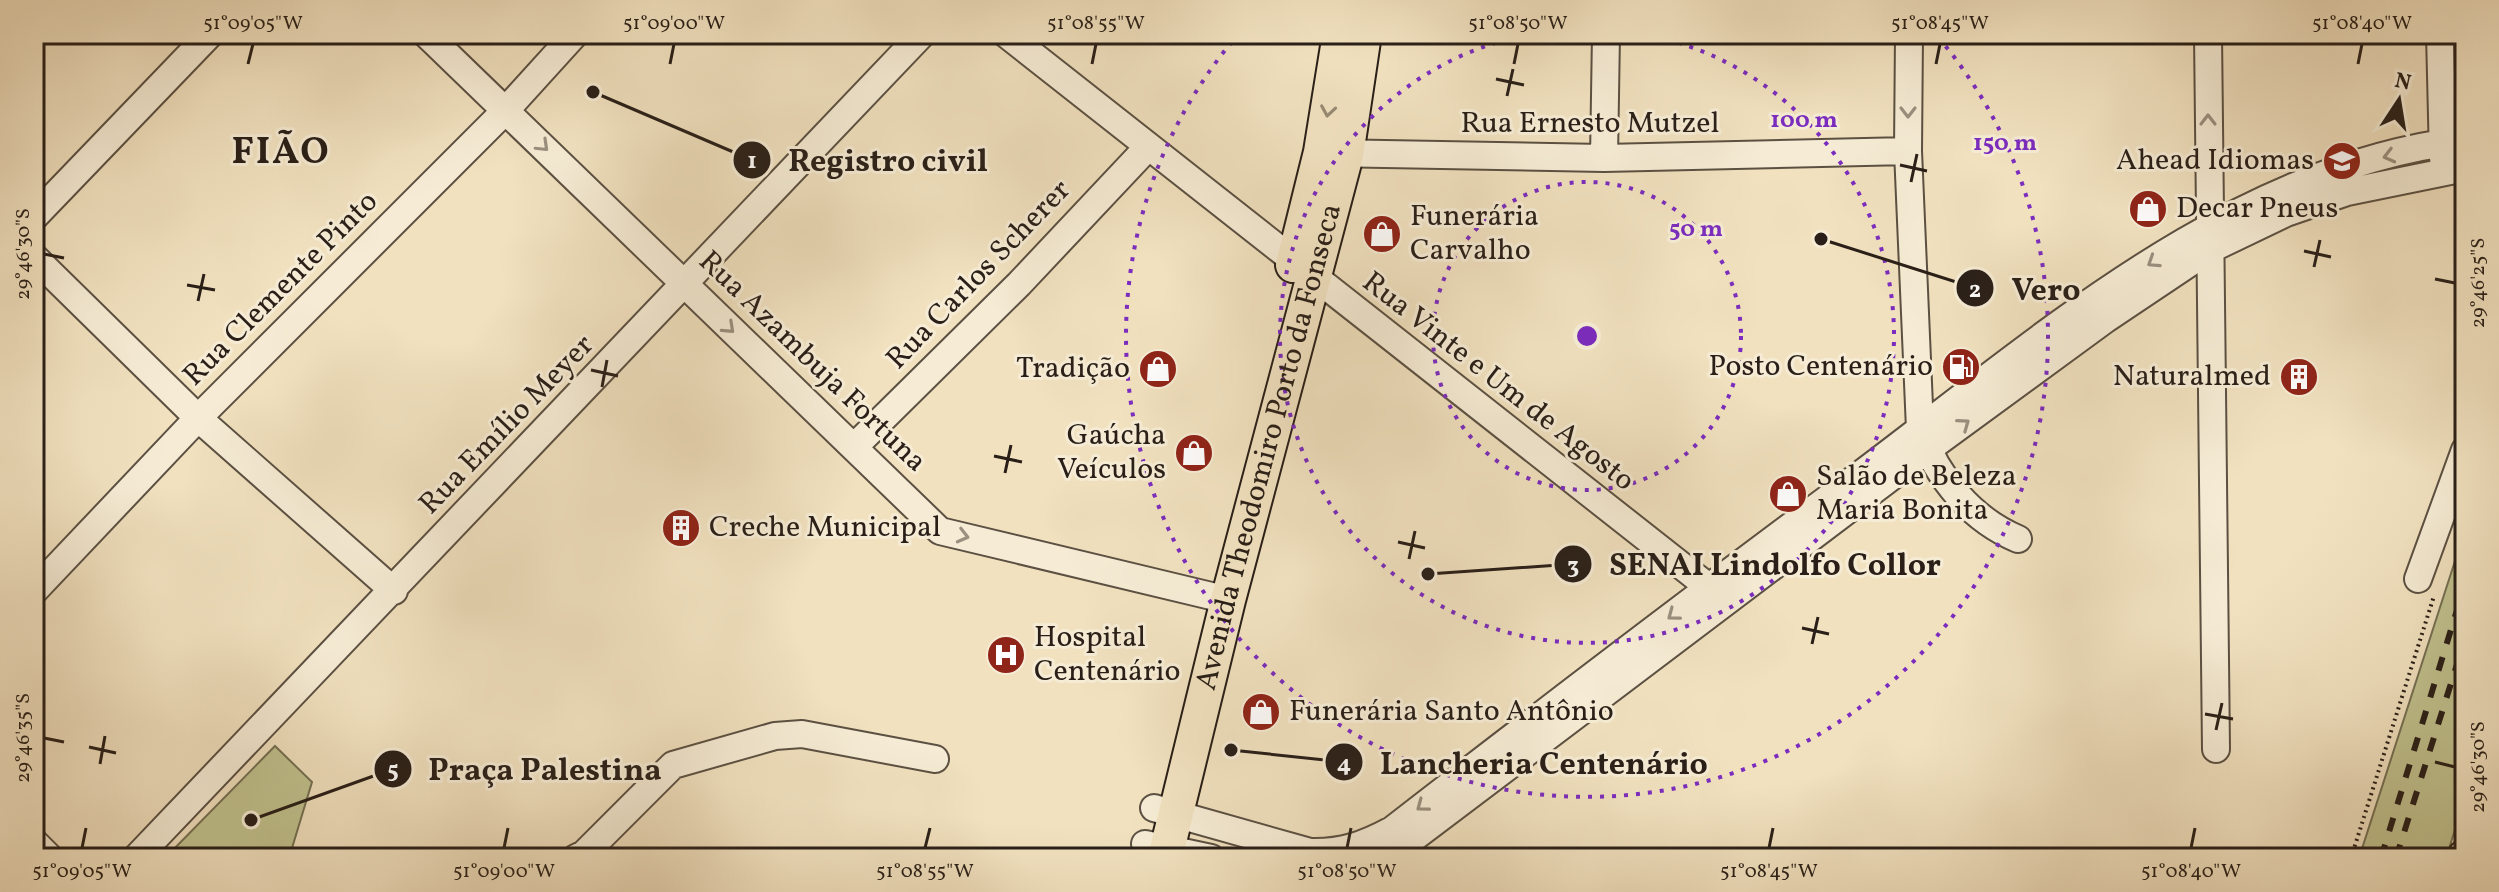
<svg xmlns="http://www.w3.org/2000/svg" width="2499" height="892" font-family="Vollkorn,serif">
<rect width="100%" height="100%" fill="#f1e1bf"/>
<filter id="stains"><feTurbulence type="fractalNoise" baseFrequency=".0025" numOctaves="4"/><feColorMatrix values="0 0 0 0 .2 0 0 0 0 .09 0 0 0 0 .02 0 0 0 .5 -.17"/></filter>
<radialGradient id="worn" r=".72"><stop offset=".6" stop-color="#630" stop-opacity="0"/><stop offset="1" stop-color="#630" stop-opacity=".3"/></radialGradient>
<path fill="#c0c18e" stroke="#747053" stroke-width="2" d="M 2465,530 L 2465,798 L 2446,858 L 2359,858 Z
M 275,746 L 312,782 L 289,858 L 165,858 Z"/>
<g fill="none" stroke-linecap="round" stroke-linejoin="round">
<defs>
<path id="minor" d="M 426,34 L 940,531 L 1228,600
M 1006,34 L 1720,596
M 1909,34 L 1908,151 L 1920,429 C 1937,478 1971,519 2018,539
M 2208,34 L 2216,749
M 2440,34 L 2443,158
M 1328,153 L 1604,158 L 1908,151
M 1604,158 L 1606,34
M 34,217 L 210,34
M 34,257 L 198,418 L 394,591
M 855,446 L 1019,284 L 1148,147
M 2418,579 L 2465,450
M 34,591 L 198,418 L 506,110 L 575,34
M 1154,808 L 1310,852 C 1342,853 1364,845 1392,830 C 1547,710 1703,591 1861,474 C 2041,339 2233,167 2465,140
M 34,842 L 50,858
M 1145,844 L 1211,858
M 136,858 L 922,34
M 576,858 L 584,854 L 673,765 L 775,736 L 802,734 L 935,759
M 1387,858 L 1927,450 L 2106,319 L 2209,250 L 2286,213 L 2347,192 L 2465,168"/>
<g id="major">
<path d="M 1293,265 L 1321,152 L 1340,34"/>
<path id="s1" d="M 1165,858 L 1228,600 L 1346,155 L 1364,34"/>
<path d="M 2465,858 L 2465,857"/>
</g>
</defs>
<use href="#minor" stroke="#5b5042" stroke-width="30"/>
<use href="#major" stroke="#291f18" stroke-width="38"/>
<path stroke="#291f18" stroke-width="4" stroke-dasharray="2 4" stroke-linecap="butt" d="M 2351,858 L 2434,596"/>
<use href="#minor" stroke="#f6ecd5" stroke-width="26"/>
<use href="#major" stroke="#f1e1bf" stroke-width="34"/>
<path stroke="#291f18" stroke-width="6" stroke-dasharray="14 14" stroke-linecap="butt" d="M 2381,858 L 2465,584
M 2396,858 L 2465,639"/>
</g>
<defs><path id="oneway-chevron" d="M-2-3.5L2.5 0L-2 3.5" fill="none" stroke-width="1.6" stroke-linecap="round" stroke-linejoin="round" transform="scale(2)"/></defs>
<use stroke="#978a74" href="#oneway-chevron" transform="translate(1328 111) rotate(99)"/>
<g stroke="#9a9080">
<use href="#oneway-chevron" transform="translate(1908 112) rotate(90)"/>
<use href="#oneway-chevron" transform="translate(2208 120) rotate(-90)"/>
<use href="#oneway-chevron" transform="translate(543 146) rotate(44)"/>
<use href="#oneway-chevron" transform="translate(2389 156) rotate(166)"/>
<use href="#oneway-chevron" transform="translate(2153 262) rotate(147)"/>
<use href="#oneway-chevron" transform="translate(729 328) rotate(43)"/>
<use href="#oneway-chevron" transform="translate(1964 424) rotate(-36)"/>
<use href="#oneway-chevron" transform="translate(963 536) rotate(14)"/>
<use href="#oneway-chevron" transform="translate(1673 615) rotate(143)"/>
<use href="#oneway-chevron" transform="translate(1422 806) rotate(143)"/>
</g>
<path fill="none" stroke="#291f18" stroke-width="3" d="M 248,64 L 253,44M 670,64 L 674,44M 1092,64 L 1096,44M 1514,64 L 1518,44M 1936,64 L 1940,44M 2358,64 L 2362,44M 1496,79 L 1524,85M 1507,96 L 1513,69M 1900,165 L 1927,171M 1911,182 L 1917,154M 2304,251 L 2331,257M 44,254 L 64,258M 2314,267 L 2320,240M 2435,279 L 2455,283M 187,285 L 215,290M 198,301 L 204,274M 591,370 L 618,376M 602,387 L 607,360M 994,456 L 1022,462M 1005,473 L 1011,445M 1398,542 L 1425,548M 1409,559 L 1415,531M 1802,628 L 1829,634M 1812,644 L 1818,617M 2205,714 L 2233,719M 2216,730 L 2222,703M 44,738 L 64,742M 89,747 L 116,753M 2435,762 L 2455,767M 100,764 L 105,736M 82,848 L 86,828M 504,848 L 508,828M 925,848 L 930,828M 1347,848 L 1351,828M 1769,848 L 1773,828M 2191,848 L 2195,828"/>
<g fill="none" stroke="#7b2cbf" stroke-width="4" stroke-dasharray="4 8">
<circle cx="1587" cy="336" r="154"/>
<path d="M1643 34A307 307 0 1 1 1531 34"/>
<path d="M1938 37A461 461 0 1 1 1236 37"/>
</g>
<defs>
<symbol id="school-disc" viewBox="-11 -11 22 22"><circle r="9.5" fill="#8f2418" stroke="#f6ecd5"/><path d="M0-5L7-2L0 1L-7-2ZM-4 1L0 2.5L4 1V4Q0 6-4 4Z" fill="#fff"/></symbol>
<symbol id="shop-disc" viewBox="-11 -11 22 22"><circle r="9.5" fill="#8f2418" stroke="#f6ecd5"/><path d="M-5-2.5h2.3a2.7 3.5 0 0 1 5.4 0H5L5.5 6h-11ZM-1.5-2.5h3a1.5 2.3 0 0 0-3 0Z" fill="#fff"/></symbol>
<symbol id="fuel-disc" viewBox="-11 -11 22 22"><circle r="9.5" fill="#8f2418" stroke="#f6ecd5"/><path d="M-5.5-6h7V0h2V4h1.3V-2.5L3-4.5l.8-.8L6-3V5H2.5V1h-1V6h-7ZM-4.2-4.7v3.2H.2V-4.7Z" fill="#fff"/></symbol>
<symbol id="building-disc" viewBox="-11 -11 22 22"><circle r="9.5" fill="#8f2418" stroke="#f6ecd5"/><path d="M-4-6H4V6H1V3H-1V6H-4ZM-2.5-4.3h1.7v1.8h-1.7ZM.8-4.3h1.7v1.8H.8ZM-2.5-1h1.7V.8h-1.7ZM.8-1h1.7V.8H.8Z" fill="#fff"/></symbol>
<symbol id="hospital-disc" viewBox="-11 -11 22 22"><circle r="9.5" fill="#8f2418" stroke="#f6ecd5"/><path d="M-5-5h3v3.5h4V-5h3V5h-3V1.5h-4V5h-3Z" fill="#fff"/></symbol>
</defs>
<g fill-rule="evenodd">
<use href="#school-disc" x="2320" y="139" width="44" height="44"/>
<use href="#shop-disc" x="2126" y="187" width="44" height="44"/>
<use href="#shop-disc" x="1360" y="212" width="44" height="44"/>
<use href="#fuel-disc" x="1939" y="345" width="44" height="44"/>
<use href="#shop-disc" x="1136" y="347" width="44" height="44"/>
<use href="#building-disc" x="2277" y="355" width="44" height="44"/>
<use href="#shop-disc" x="1172" y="431" width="44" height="44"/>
<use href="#shop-disc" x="1766" y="472" width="44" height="44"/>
<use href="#building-disc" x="659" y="506" width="44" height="44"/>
<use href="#hospital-disc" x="984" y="633" width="44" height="44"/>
<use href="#shop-disc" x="1239" y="690" width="44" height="44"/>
</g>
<g text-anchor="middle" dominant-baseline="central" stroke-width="6" stroke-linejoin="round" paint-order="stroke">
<g font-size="30" fill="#291f18" stroke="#f6ecd5">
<text x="1590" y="124">Rua Ernesto Mutzel</text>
<text transform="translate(979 275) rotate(-46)">Rua Carlos Scherer</text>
<text transform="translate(281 289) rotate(-45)">Rua Clemente Pinto</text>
<text transform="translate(812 362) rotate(44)">Rua Azambuja Fortuna</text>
<text transform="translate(1498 382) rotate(38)">Rua Vinte e Um de Agosto</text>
<text transform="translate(507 425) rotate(-46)">Rua Emílio Meyer</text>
<text stroke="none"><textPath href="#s1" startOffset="424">Avenida Theodomiro Porto da Fonseca</textPath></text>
</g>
<g font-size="30" fill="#291f18" stroke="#f6ecd5" text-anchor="start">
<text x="2314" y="161" text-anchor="end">Ahead Idiomas</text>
<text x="2176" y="209">Decar Pneus</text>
<text x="1410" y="217">Funerária<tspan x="1410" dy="34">Carvalho</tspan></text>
<text x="1933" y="367" text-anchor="end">Posto Centenário</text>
<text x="1130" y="369" text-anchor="end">Tradição</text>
<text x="2271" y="377" text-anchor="end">Naturalmed</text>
<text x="1166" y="436" text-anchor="end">Gaúcha<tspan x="1166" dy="34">Veículos</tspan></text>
<text x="1816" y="477">Salão de Beleza<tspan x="1816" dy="34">Maria Bonita</tspan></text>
<text x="709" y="528">Creche Municipal</text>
<text x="1034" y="638">Hospital<tspan x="1034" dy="34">Centenário</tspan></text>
<text x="1289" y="712">Funerária Santo Antônio</text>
</g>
<g font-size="38" font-weight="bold" letter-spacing="2" fill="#291f18" stroke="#f6ecd5">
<text x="281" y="153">FIÃO</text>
</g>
</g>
<circle cx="1587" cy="336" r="12" fill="#7b2cbf" stroke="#f6ecd5" stroke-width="4"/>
<g font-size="24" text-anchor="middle" font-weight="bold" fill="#7b2cbf" stroke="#f6ecd5" stroke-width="6" stroke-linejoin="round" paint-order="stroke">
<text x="1804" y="127">100 m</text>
<text x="2005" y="150">150 m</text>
<text x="1696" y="236">50 m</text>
</g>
<path fill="none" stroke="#291f18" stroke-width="3" d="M593 92L752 160M1821 239L1975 288M1428 574L1573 564M1231 750L1344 762M251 820L393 769"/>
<g fill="#291f18" stroke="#f6ecd5" stroke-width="3">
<circle cx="593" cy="92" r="8"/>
<circle cx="1821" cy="239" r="8"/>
<circle cx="1428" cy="574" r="8"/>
<circle cx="1231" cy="750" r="8"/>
<circle cx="251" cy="820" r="8"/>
<circle cx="752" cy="160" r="20"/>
<circle cx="1975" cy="288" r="20"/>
<circle cx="1573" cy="564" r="20"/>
<circle cx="1344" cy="762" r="20"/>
<circle cx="393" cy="769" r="20"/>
</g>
<g font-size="24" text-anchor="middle" font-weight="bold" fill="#fff">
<text x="752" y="168">1</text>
<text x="1975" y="297">2</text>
<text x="1573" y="573">3</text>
<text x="1344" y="771">4</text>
<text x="393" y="777">5</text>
</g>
<g font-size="32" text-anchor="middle" font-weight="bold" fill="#291f18" stroke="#f6ecd5" stroke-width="6" stroke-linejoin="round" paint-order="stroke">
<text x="888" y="171">Registro civil</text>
<text x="2046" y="300">Vero</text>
<text x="1775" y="575">SENAI Lindolfo Collor</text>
<text x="1544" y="774">Lancheria Centenário</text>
<text x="545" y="780">Praça Palestina</text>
</g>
<rect width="2499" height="892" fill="none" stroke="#f1e1bf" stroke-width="88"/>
<g transform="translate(2399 100) rotate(12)" stroke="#f6ecd5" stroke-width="6" paint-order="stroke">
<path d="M0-6L14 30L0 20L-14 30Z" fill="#291f18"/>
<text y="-12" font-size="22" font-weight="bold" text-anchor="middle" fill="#291f18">N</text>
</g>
<rect x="44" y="44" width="2411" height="804" fill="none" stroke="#291f18" stroke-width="3"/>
<g font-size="20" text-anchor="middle" fill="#291f18">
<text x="253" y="29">51°09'05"W</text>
<text x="674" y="29">51°09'00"W</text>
<text x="1096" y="29">51°08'55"W</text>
<text x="1518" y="29">51°08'50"W</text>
<text x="1940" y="29">51°08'45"W</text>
<text x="2362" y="29">51°08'40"W</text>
<text transform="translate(22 254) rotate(-90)" y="7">29°46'30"S</text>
<text transform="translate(2477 283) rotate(-90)" y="7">29°46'25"S</text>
<text transform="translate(22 738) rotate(-90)" y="7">29°46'35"S</text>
<text transform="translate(2477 767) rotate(-90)" y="7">29°46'30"S</text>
<text x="82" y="877">51°09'05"W</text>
<text x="504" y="877">51°09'00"W</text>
<text x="925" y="877">51°08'55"W</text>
<text x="1347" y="877">51°08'50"W</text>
<text x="1769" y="877">51°08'45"W</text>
<text x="2191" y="877">51°08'40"W</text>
</g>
<rect width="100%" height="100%" filter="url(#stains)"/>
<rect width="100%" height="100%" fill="url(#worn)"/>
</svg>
